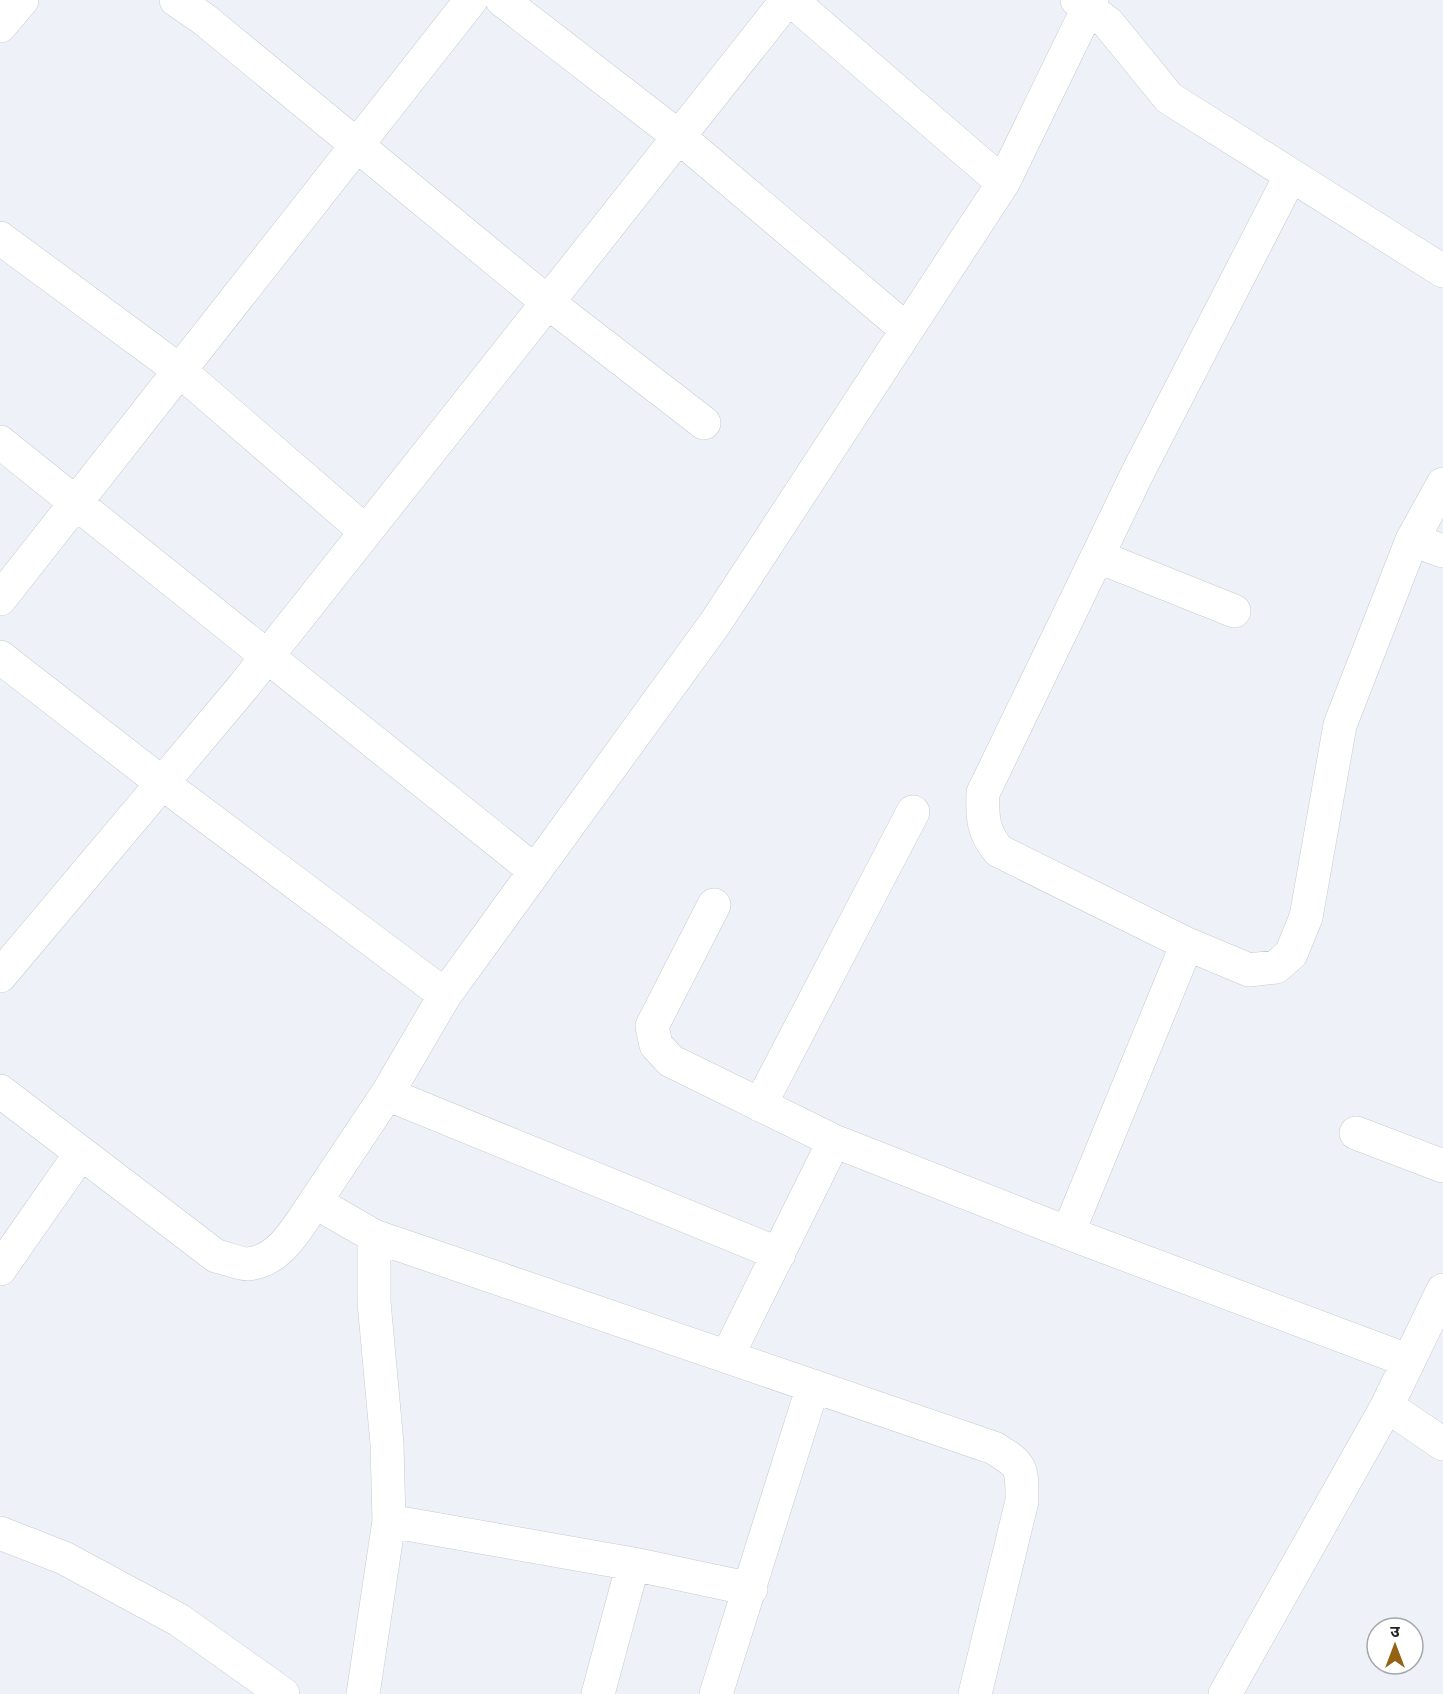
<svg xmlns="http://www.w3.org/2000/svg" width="1443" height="1694" font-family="Merriweather,'Noto Sans Devanagari',serif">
<rect width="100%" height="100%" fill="#eef2f8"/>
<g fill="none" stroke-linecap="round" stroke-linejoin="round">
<defs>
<path id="minor" d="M 176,0 L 205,20 L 546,301 L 704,423
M 502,0 L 678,136 L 907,330
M 791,0 L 1003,183
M 1077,0 L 1108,23 L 1169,98 L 1443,271
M 0,26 L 22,0
M 1291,175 L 1138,472 L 983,793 C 982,817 983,833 999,851 L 1187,944 L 1249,970 L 1276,967 L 1291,954 L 1306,917 L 1340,725 L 1412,540 L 1443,484
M 0,238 L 179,370 L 365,531
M 0,442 L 535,871
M 1412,540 L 1443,551
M 1099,557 L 1234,611
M 0,599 L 471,0
M 0,657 L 162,783 L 445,995
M 714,905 L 652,1026 L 656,1045 L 671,1061 L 834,1141 L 1068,1233 L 1409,1361
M 0,976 L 243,687 L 787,0
M 0,1091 L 216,1256 C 226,1258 239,1264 248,1264 C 281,1261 298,1226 315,1202
M 387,1094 L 779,1254
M 760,1105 L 913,812
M 1356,1133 L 1443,1166
M 1068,1233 L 1187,944
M 0,1269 L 81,1153
M 728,1355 L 834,1141
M 1387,1406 L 1443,1444
M 389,1521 L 633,1564 L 751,1589
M 0,1533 L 64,1558 L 179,1620 L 283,1694
M 363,1694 L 389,1521 L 387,1444 L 374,1302 L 374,1236
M 598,1694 L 633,1564
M 716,1694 L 813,1386
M 975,1694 L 1022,1501 C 1022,1467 1023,1466 994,1448 L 374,1236 L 315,1202 L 387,1094 L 445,995 L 716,622 L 1003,183 L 1092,0
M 1225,1694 L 1387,1406 L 1443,1290"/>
</defs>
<use href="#minor" stroke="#c6cbd0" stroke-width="34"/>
<use href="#minor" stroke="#fff" stroke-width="33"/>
</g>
<g transform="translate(1395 1646)"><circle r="28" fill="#ffffff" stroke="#a6a7a8" stroke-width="1.5"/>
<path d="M0-4.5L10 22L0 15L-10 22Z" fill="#936212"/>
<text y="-9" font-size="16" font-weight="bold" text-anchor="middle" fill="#212325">उ</text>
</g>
</svg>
